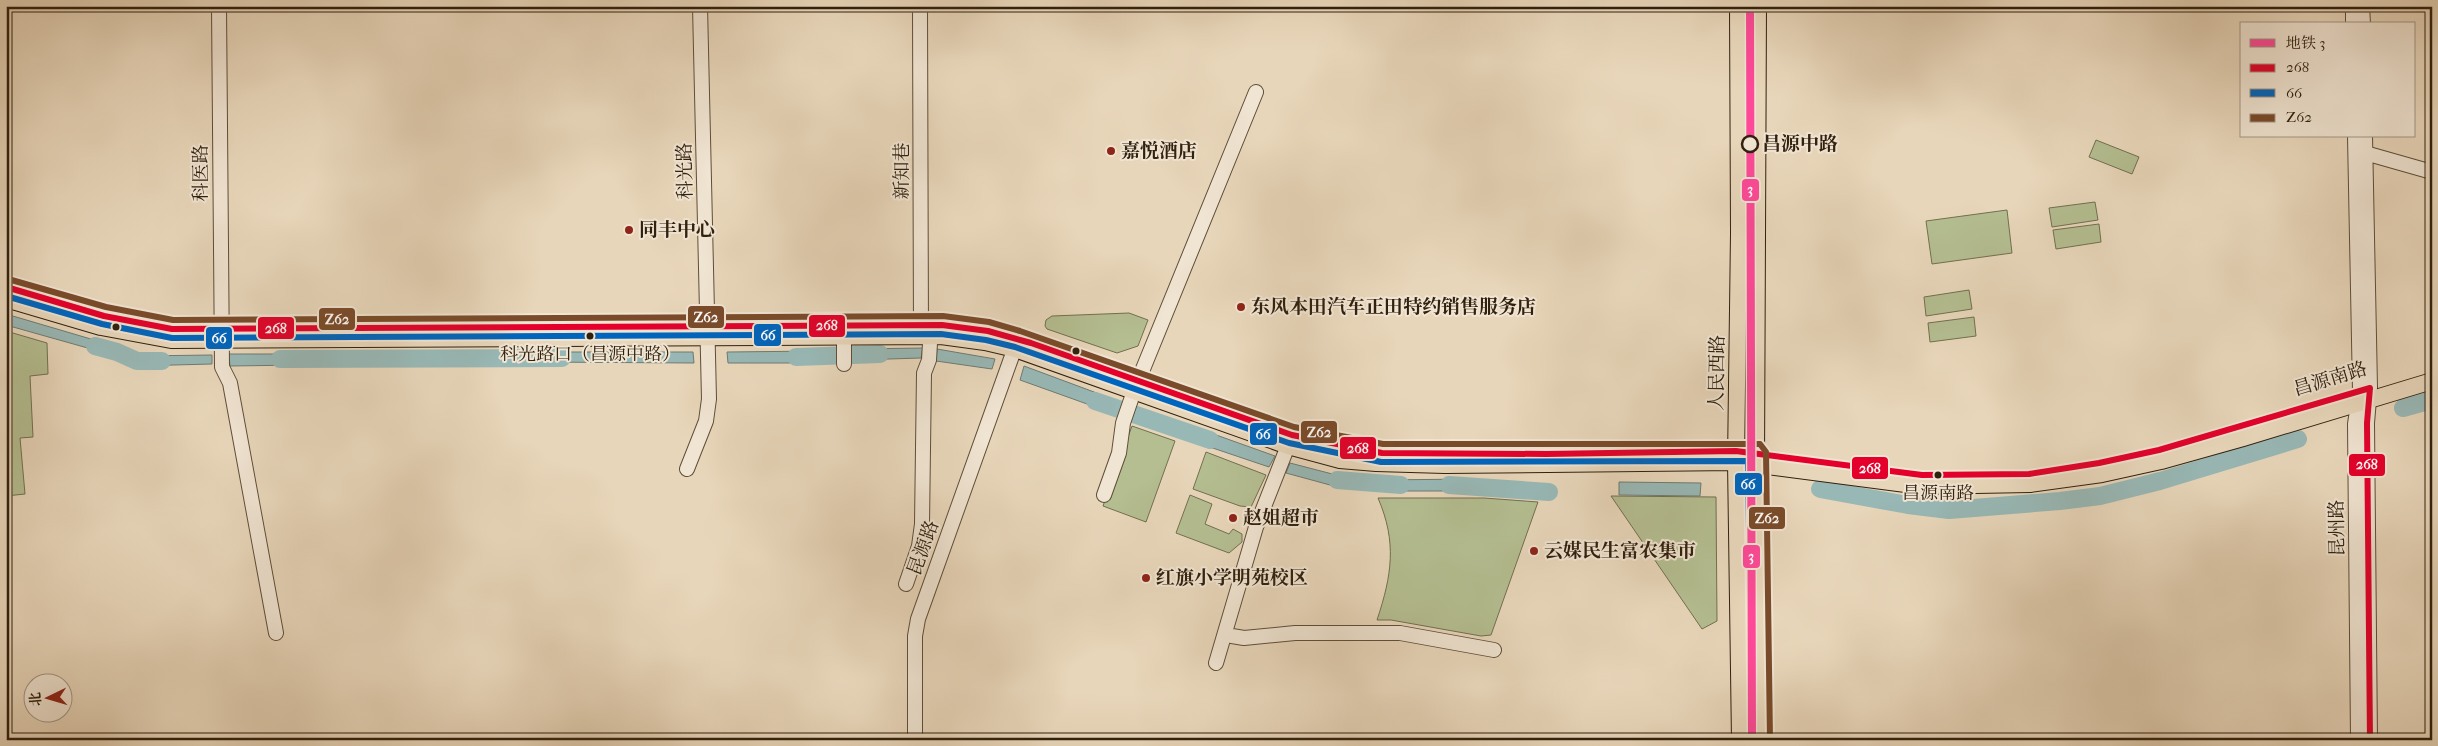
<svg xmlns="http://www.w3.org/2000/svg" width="2438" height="746" font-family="'IM FELL French Canon','Noto Serif SC',serif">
<rect width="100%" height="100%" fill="#e8d6ba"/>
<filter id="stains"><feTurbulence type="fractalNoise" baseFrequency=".004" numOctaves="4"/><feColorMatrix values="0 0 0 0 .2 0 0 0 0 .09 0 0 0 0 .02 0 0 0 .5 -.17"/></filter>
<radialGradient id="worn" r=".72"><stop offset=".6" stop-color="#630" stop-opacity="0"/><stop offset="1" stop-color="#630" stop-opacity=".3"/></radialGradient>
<path fill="#b4be91" stroke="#726f50" d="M 2096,140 L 2139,157 L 2132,174 L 2089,157 Z
M 2095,202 L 2098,220 L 2052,227 L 2049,208 Z
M 2007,210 L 2012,253 L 1932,264 L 1926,221 Z
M 2099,224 L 2101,242 L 2056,249 L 2053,230 Z
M 1969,290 L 1972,309 L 1926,316 L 1924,297 Z
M 1129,313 L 1148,320 L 1138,346 L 1117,353 L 1047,329 L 1045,326 L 1046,320 L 1052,316 Z
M 1974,317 L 1976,336 L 1930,342 L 1928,323 Z
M 6,331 L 47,343 L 48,374 L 30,376 L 33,437 L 20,438 L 25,494 L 6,496 Z
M 1132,426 L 1175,441 L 1146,522 L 1103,506 Z
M 1206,452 L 1266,475 L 1251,507 L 1240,506 L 1193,489 Z
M 1190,495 L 1212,504 L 1205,524 L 1229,534 L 1233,529 L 1242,534 L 1242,542 L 1229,553 L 1176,533 Z
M 1611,496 L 1716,497 L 1717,621 L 1702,629 Z
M 1378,498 L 1484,498 L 1538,502 L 1491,635 L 1481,636 L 1391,620 L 1377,620 C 1392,575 1397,542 1378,498 Z"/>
<path fill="#98b8b6" stroke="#6e7b73" d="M 6,314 L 118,347 L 116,356 L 6,325 Z
M 923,348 L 921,358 L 857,360 L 856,349 Z
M 937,349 L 995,359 L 992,369 L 936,361 Z
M 520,351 L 521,361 L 459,363 L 458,355 Z
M 818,351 L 819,363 L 728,363 L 727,352 Z
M 447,352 L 446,363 L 391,364 L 391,353 Z
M 537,352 L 693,352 L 694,363 L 538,362 Z
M 380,353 L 380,364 L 312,365 L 312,354 Z
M 229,354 L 302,354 L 302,365 L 230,366 Z
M 212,355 L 212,364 L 136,366 L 138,356 Z
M 1024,366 L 1121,402 L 1115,414 L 1020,380 Z
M 1135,406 L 1179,423 L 1175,435 L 1130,420 Z
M 1191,426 L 1275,456 L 1269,467 L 1186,439 Z
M 1290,463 L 1340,476 L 1359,477 L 1360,489 L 1330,485 L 1286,473 Z
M 1473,479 L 1473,491 L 1378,491 L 1377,480 Z
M 1490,480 L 1549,486 L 1550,498 L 1490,493 Z
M 1619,482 L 1701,483 L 1700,496 L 1619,495 Z"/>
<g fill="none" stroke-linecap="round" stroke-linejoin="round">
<path stroke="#98b8b6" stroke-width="18" d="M 95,346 L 117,352 L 137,361 L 162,361
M 796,357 L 880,354
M 280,359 L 562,358
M 1095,401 L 1210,440
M 2403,408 L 2432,400
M 1337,480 L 1401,485
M 1449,485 L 1549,492
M 1820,489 L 1908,505 L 1949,510 L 2060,501 L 2100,496 L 2160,481 L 2298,439"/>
<defs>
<path id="minor" d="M 219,6 L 222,367 L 230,383 L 276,633
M 920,6 L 921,335
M 2353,6 L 2353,24
M 2362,6 L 2363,24
M 2355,136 L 2360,391 L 2355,424 L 2358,740
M 2365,136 L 2370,388 L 2367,423 L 2370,740
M 2358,151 L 2432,172
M 844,336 L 844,364
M 687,469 L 706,421 L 709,399 L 700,6
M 1104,495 L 1119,453 L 1123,423 L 1134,391 L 1256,92
M 906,584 L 919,546 L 922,524 L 924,373 L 929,360 L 931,326
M 1226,635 L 1244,638 L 1295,633 L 1400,633 L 1494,650
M 1216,663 L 1256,527 L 1291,438
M 915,740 L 915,636 L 918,619 L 1018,339"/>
<path id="major" d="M 1738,6 L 1739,233 L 1736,462 L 1740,740
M 1758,6 L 1756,463 L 1761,740
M 6,287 L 102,316
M 6,299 L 101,327 L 171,340 L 941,336 L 985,342 L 1015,349 L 1288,446 L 1340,460 L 1376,463 L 1445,465 L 1736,462 L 1921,486 L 2030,484 L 2102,474 L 2161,461 L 2243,438 L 2432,381
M 226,328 L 386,328
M 1179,396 C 1233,414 1288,438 1344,447 C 1387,455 1430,453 1474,453"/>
</defs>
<use href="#minor" stroke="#5e4e39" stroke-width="16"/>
<use href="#major" stroke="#30200e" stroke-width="18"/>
<use href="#minor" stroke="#f0e4d2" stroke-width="14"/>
<use href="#major" stroke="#e8d6ba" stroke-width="16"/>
<defs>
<path id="bus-1" d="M 6,287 L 104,316 L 172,329 L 942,325 L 988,331 L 1031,343 L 1292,435 L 1382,453 L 1546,454 L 1736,451 L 1922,475 L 2029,474 L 2099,463 L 2159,450 L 2370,388 L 2367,423 L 2370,740"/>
<path id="bus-2" d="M 6,296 L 102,324 L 172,338 L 941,334 L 986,340 L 1015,347 L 1289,443 L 1381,462 L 1748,461 L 1752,740"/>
<path id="bus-3" d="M 8,279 L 106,307 L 173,320 L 943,316 L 989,322 L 1020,331 L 1294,427 L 1383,444 L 1760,444 L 1766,452 L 1770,740"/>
</defs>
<use href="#bus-1" stroke="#f0e4d2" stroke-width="10"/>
<use href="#bus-2" stroke="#f0e4d2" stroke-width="10"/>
<use href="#bus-3" stroke="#f0e4d2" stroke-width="10"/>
<use href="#bus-1" stroke="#e4002b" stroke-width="6"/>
<use href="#bus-2" stroke="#0065bd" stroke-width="6"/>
<use href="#bus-3" stroke="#7a4b2a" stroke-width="6"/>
<defs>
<path id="metro-1" d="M 1750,6 L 1752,740"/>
</defs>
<use href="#metro-1" stroke="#f0e4d2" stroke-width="11"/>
<use href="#metro-1" stroke="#fe4998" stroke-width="8"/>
</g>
<circle fill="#f0e4d2" stroke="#30200e" stroke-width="2.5" cx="1750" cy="144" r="8"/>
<g fill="#8f2418" stroke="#f0e4d2" stroke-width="2">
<circle cx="1111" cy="151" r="5"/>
<circle cx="629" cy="230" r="5"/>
<circle cx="1241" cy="307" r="5"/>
<circle cx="1233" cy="518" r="5"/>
<circle cx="1534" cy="551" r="5"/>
<circle cx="1146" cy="578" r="5"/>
</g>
<g fill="#30200e" stroke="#f0e4d2" stroke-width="2">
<circle cx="116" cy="327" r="4.5"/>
<circle cx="590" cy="336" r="4.5"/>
<circle cx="1076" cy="351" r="4.5"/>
<circle cx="1938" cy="475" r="4.5"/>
</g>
<g text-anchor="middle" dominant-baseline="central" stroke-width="4" stroke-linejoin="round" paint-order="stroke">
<g font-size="18" fill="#30200e" stroke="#f0e4d2">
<text x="590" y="354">科光路口（昌源中路）</text>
<text x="1938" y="493">昌源南路</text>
</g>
<g font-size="19" font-weight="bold" fill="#30200e" stroke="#f0e4d2" text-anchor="start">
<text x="1762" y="144">昌源中路</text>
</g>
<g font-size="19" font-weight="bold" fill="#30200e" stroke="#f0e4d2" text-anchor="start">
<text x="1121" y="151">嘉悦酒店</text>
<text x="639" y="230">同丰中心</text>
<text x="1251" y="307">东风本田汽车正田特约销售服务店</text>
<text x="1243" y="518">赵姐超市</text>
<text x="1544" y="551">云媒民生富农集市</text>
<text x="1156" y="578">红旗小学明苑校区</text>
</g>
<g font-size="19" fill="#30200e" stroke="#f0e4d2">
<text transform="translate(685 171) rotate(-91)">科光路</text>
<text transform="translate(902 171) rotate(-90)">新知巷</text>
<text transform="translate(201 173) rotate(-90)">科医路</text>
<text transform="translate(1717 373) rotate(-89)">人民西路</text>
<text transform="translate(2330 379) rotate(-17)">昌源南路</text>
<text transform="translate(2337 528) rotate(-91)">昆州路</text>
<text transform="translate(923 548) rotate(-70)">昆源路</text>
</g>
</g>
<g stroke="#f0e4d2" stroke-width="2">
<rect x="1741" y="178" width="19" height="24" rx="5" fill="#fe4998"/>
<rect x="687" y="305" width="38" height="24" rx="5" fill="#7a4b2a"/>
<rect x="318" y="307" width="38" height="24" rx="5" fill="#7a4b2a"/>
<rect x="808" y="314" width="38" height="24" rx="5" fill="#e4002b"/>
<rect x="257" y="316" width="38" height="24" rx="5" fill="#e4002b"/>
<rect x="753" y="323" width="29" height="24" rx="5" fill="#0065bd"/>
<rect x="205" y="326" width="28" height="24" rx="5" fill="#0065bd"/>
<rect x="1300" y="420" width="38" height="24" rx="5" fill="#7a4b2a"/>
<rect x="1249" y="422" width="29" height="24" rx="5" fill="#0065bd"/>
<rect x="1339" y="436" width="38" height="24" rx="5" fill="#e4002b"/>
<rect x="2348" y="453" width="38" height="24" rx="5" fill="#e4002b"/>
<rect x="1851" y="456" width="38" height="24" rx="5" fill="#e4002b"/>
<rect x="1734" y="472" width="29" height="24" rx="5" fill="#0065bd"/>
<rect x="1748" y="506" width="38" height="24" rx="5" fill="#7a4b2a"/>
<rect x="1742" y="544" width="19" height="25" rx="5" fill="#fe4998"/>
</g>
<g font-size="14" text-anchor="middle" font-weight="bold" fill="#fff">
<text x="1750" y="194">3</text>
<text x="706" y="322">Z62</text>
<text x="337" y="324">Z62</text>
<text x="827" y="330">268</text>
<text x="276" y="333">268</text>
<text x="768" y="340">66</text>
<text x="219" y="343">66</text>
<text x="1319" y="437">Z62</text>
<text x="1263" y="439">66</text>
<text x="1358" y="453">268</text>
<text x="2367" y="469">268</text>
<text x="1870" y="473">268</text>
<text x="1748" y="489">66</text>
<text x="1767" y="523">Z62</text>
<text x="1751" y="561">3</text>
</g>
<rect width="2438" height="746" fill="none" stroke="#e8d6ba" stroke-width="25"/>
<rect x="8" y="8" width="2423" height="731" fill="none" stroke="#30200e" stroke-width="2.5"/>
<rect x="12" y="12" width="2413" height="721" fill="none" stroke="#30200e"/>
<rect x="2240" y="22" width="175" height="115" fill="#f0e4d2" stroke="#a39684"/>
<rect x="2250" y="39" width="25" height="8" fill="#fe4998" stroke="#a39684"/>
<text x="2286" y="48" font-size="15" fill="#30200e">地铁 3</text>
<rect x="2250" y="64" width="25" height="8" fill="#e4002b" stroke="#a39684"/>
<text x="2286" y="72" font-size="15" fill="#30200e">268</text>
<rect x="2250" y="89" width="25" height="8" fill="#0065bd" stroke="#a39684"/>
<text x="2286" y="98" font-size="15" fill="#30200e">66</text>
<rect x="2250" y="114" width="25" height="8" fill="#7a4b2a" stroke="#a39684"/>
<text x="2286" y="122" font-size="15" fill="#30200e">Z62</text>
<g transform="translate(48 698) rotate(265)"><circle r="24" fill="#f0e4d2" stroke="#a39684"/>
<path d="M0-4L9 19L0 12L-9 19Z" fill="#8f2418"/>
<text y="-8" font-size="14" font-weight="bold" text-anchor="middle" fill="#30200e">北</text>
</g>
<rect width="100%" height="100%" filter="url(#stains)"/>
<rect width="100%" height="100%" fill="url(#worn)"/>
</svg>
